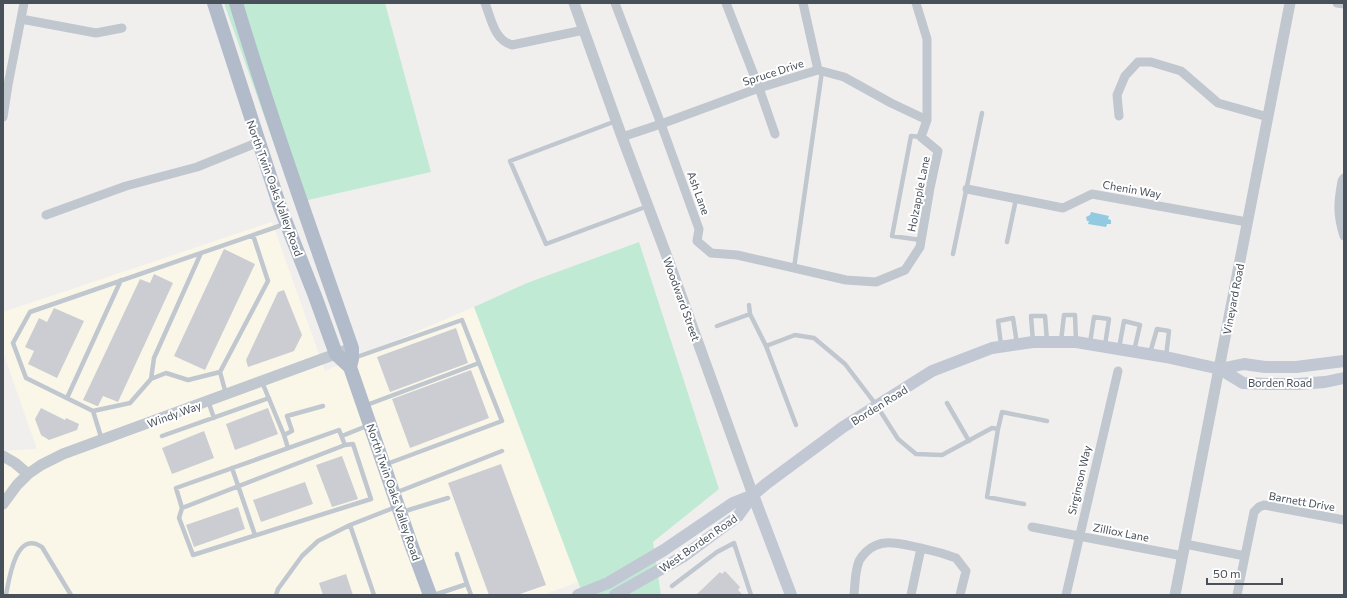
<svg xmlns="http://www.w3.org/2000/svg" width="1347" height="598" font-family="Commissioner,sans-serif">
<rect width="100%" height="100%" fill="#f1efee"/>
<path fill="#faf7e9" d="M 272,222 L 325,371 L 474,307 L 578,582 L 543,595 L 3,595 L 3,451 L 37,449 L 3,352 L 3,312 Z"/>
<path fill="#c1ead5" d="M 224,3 L 385,3 L 431,172 L 295,203 Z
M 639,242 L 719,489 L 653,542 L 661,595 L 583,595 L 474,307 L 527,283 Z"/>
<path fill="#92cae2" d="M 1091,212 L 1109,216 L 1108,219 L 1111,220 L 1111,224 L 1107,224 L 1106,227 L 1088,224 L 1089,221 L 1087,221 L 1086,217 L 1090,215 Z"/>
<path fill="#cccdd2" d="M 224,249 L 255,264 L 205,370 L 174,356 Z
M 154,274 L 173,283 L 118,402 L 103,396 L 98,406 L 97,406 L 83,400 L 140,279 L 150,283 Z
M 284,290 L 302,335 L 294,351 L 248,367 L 246,360 L 278,292 Z
M 54,308 L 84,321 L 57,378 L 28,364 L 34,351 L 25,347 L 39,318 L 47,322 Z
M 456,328 L 468,363 L 390,392 L 377,357 Z
M 471,370 L 489,418 L 410,448 L 392,399 Z
M 41,408 L 65,420 L 66,418 L 79,424 L 77,430 L 49,440 L 41,435 L 35,419 Z
M 268,408 L 278,434 L 235,450 L 226,424 Z
M 204,431 L 214,458 L 172,474 L 162,448 Z
M 342,456 L 358,499 L 332,507 L 316,465 Z
M 501,464 L 546,585 L 517,595 L 489,595 L 448,483 Z
M 305,482 L 313,504 L 261,522 L 253,500 Z
M 238,507 L 245,529 L 194,547 L 186,525 Z
M 725,571 L 740,587 L 738,590 L 743,595 L 696,595 L 720,572 L 722,574 Z
M 346,574 L 353,595 L 323,595 L 319,583 Z"/>
<g fill="none" stroke-linecap="round" stroke-linejoin="round">
<path stroke="#c0c7cf" stroke-width="4.5" d="M 616,121 L 510,161 L 546,244 L 648,206
M 921,137 L 911,136 L 892,236 L 921,240
M 1007,242 L 1016,199
M 953,254 L 982,113
M 794,268 L 822,71
M 749,305 L 750,314 L 766,346 L 795,335 L 814,338 L 845,364 L 877,406 L 898,439 L 916,454 L 942,455 L 992,428 L 998,429 L 1002,412 L 1047,421
M 717,326 L 750,314
M 1061,341 L 1064,315 L 1075,315 L 1076,342
M 1033,342 L 1031,316 L 1045,316 L 1047,341
M 1090,343 L 1094,317 L 1109,319 L 1105,345
M 1001,345 L 998,321 L 1013,318 L 1017,344
M 766,346 L 796,425
M 1119,348 L 1124,321 L 1140,325 L 1134,351
M 1150,353 L 1157,329 L 1169,331 L 1166,357
M 354,358 L 462,320 L 502,421 L 384,465
M 151,379 L 154,358 L 201,253
M 262,382 L 284,435
M 226,394 L 220,372 L 268,281 L 253,235
M 67,398 L 121,280
M 208,401 L 214,418
M 947,403 L 969,441
M 364,406 L 479,363
M 93,411 L 130,403 L 151,379 L 166,373 L 188,380 L 220,372
M 998,429 L 987,497 L 1024,504
M 339,430 L 345,445 L 182,508 L 176,488 Z
M 162,436 L 269,398
M 342,436 L 369,425
M 102,440 L 93,411 L 26,378 L 13,343 L 30,312 L 285,224
M 288,448 L 284,435 L 292,431 L 287,416 L 323,406
M 232,468 L 255,535
M 395,493 L 502,451
M 182,508 L 179,518 L 193,555 L 371,499 L 353,444 L 345,445
M 402,512 L 448,498
M 467,584 L 471,595
M 672,586 L 717,552 L 734,543 L 751,595
M 6,595 C 9,579 16,529 42,547 L 71,595
M 276,595 L 278,589 L 302,556 L 318,541 L 350,525
M 374,595 L 350,525 L 396,507
M 434,595 L 467,584 L 457,554"/>
<path stroke="#c0c7cf" stroke-width="9" d="M 485,3 C 491,18 494,40 512,45 L 584,30
M 615,3 L 661,124 L 699,229 L 697,241 L 711,253 L 737,255 L 846,280 L 876,282 L 905,270 L 920,247 L 930,188 L 938,151 L 921,137 L 927,120 L 927,39 L 916,3
M 726,3 L 759,88 L 775,134
M 803,3 L 818,70
M 1337,3 L 1344,4
M 21,19 L 96,33 L 122,28
M 1119,116 L 1117,95 L 1125,76 L 1138,62 L 1151,62 L 1181,71 L 1218,103 L 1268,117
M 3,117 L 8,85 L 24,3
M 622,137 L 661,124 L 759,88 L 818,70 L 844,77 L 891,103 L 927,120
M 1344,178 L 1342,181 C 1338,202 1337,215 1344,236
M 967,189 L 1063,208 L 1092,194 L 1247,222
M 46,215 L 126,186 L 197,167 L 259,142
M 1032,527 L 1183,556
M 1185,544 L 1245,556
M 854,595 C 855,584 855,571 859,561 C 861,557 863,555 866,552 C 882,536 903,545 921,548
M 911,595 L 921,548 L 941,553 L 956,558 L 966,571 L 960,595
M 1066,595 L 1118,371
M 1237,595 L 1254,512 L 1259,507 L 1264,505 L 1344,520"/>
<path stroke="#c0c7cf" stroke-width="11" d="M 574,3 L 622,137 L 669,262 L 753,495
M 3,456 L 15,463 L 28,474 L 41,465 L 63,454 L 352,348
M 3,504 L 17,485 L 28,474
M 1175,595 L 1290,3"/>
<path stroke="#c1c8d3" stroke-width="12" d="M 1220,369 L 1244,364 L 1265,367 L 1296,367 L 1344,361
M 753,495 L 791,595
M 578,595 L 608,583 L 664,550 L 733,503 L 753,495 L 766,484 L 843,427 L 932,371 L 992,348 L 1033,342 L 1076,342 L 1166,357 L 1220,369 L 1243,383 L 1268,384 L 1298,384 L 1325,382 L 1344,378
M 615,595 L 684,556 L 738,516 L 753,495"/>
<path stroke="#b1bbca" stroke-width="14" d="M 214,3 L 280,207 L 315,296 L 336,354 L 350,367 L 411,544 L 430,595
M 236,3 C 271,119 312,233 352,348 L 352,359 L 350,367"/>
</g>
<g text-anchor="middle" dominant-baseline="central" stroke-width="4" stroke-linejoin="round" paint-order="stroke">
<g font-size="11" fill="#48505a" stroke="#fff">
<text transform="translate(773 72) rotate(-18)">Spruce Drive</text>
<text transform="translate(275 188) rotate(70)">North Twin Oaks Valley Road</text>
<text transform="translate(1132 189) rotate(10)">Chenin Way</text>
<text transform="translate(699 193) rotate(70)">Ash Lane</text>
<text transform="translate(918 194) rotate(-79)">Holzapple Lane</text>
<text transform="translate(682 299) rotate(70)">Woodward Street</text>
<text transform="translate(1233 299) rotate(-79)">Vineyard Road</text>
<text x="1280" y="382">Borden Road</text>
<text transform="translate(879 405) rotate(-32)">Borden Road</text>
<text transform="translate(174 414) rotate(-20)">Windy Way</text>
<text transform="translate(1079 480) rotate(-77)">Sirginson Way</text>
<text transform="translate(394 492) rotate(71)">North Twin Oaks Valley Road</text>
<text transform="translate(1302 501) rotate(10)">Barnett Drive</text>
<text transform="translate(1121 532) rotate(11)">Zilliox Lane</text>
<text transform="translate(698 543) rotate(-35)">West Borden Road</text>
</g>
</g>
<rect width="1347" height="598" fill="none" stroke="#48505a" stroke-width="8"/>
<path d="M1207 578v6h75v-6" fill="none" stroke="#48505a" stroke-width="2"/>
<text x="1213" y="578" font-size="12" fill="#48505a" stroke="#ffffff" stroke-width="3" paint-order="stroke">50 m</text>
</svg>
